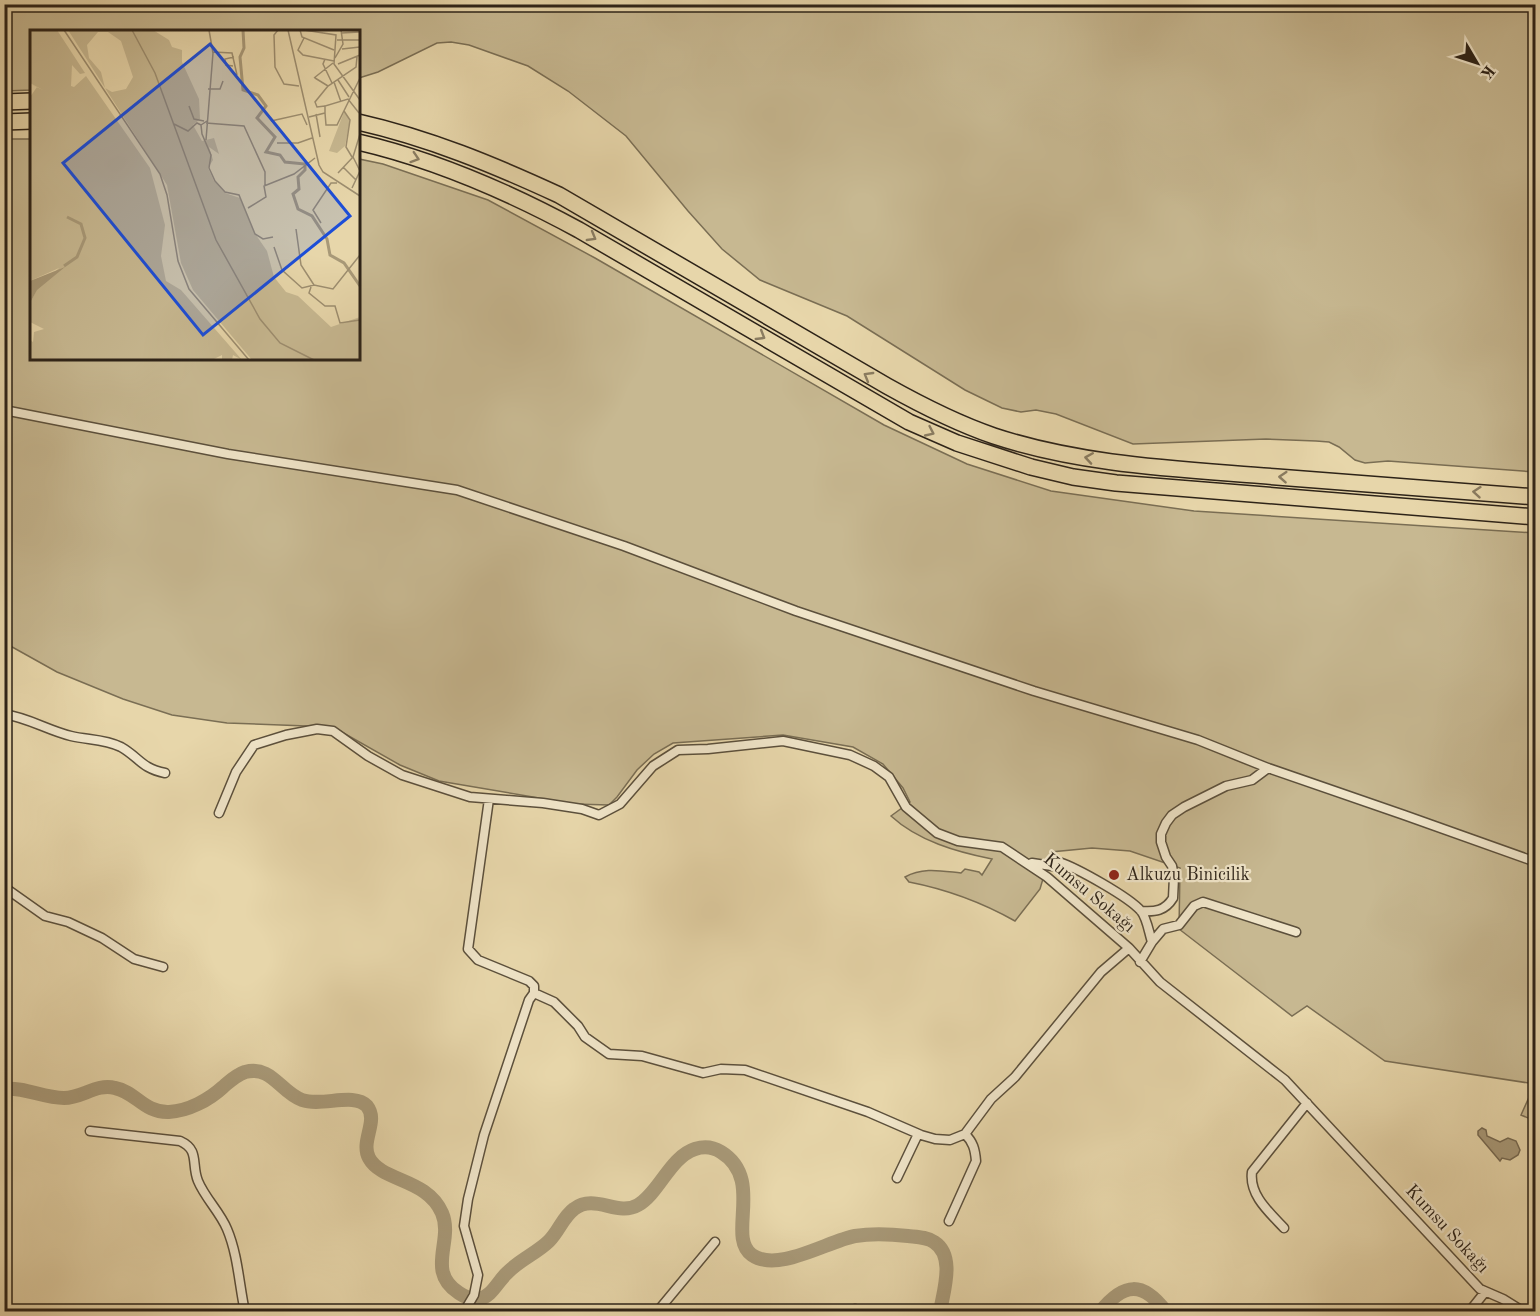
<svg xmlns="http://www.w3.org/2000/svg" width="1540" height="1316" font-family="'Old Standard TT',serif">
<rect width="100%" height="100%" fill="#e7d6aa"/>
<filter id="stains"><feTurbulence type="fractalNoise" baseFrequency=".00333" numOctaves="4"/><feColorMatrix values="0 0 0 0 .2 0 0 0 0 .09 0 0 0 0 .02 0 0 0 .5 -.17"/></filter>
<radialGradient id="worn" r=".72"><stop offset=".6" stop-color="#630" stop-opacity="0"/><stop offset="1" stop-color="#630" stop-opacity=".3"/></radialGradient>
<path fill="#c7b891" stroke="#7a6e54" stroke-width="1.5" d="M 4,5 L 1535,5 L 1535,472 L 1388,461 L 1365,463 L 1355,460 L 1339,447 L 1329,442 L 1316,441 L 1266,439 L 1133,444 L 1056,414 L 1036,410 L 1021,412 L 1002,408 L 965,390 L 847,316 L 760,280 L 722,249 L 688,211 L 626,136 L 568,91 L 528,66 L 469,45 L 451,42 L 437,43 L 378,72 L 359,78 L 358,32 L 32,32 L 31,90 L 5,91 Z
M 4,139 L 31,139 L 32,358 L 358,358 L 359,159 L 383,164 L 488,200 L 595,258 L 884,425 L 967,464 L 1051,491 L 1194,511 L 1535,533 L 1535,1084 L 1385,1061 L 1307,1006 L 1292,1016 L 1179,929 L 1180,868 L 1130,851 L 1092,848 L 1051,852 L 1040,889 L 1015,921 C 983,903 945,889 909,882 L 905,877 C 923,867 941,871 961,873 L 965,869 L 979,872 L 982,875 L 992,859 C 957,852 918,841 891,816 L 910,802 L 903,788 L 883,764 L 853,747 L 783,735 L 673,743 L 654,754 L 637,770 L 617,797 L 609,805 L 574,804 L 439,781 L 400,765 L 333,727 L 227,723 L 172,715 L 123,699 L 57,672 L 5,643 Z
M 1535,1093 L 1536,1093 L 1535,1121 L 1521,1115 L 1530,1095 Z"/>
<path fill="#a89978" stroke="#776a52" stroke-width="1.5" d="M 1482,1128 L 1486,1130 L 1487,1136 L 1500,1142 L 1508,1138 L 1516,1141 L 1520,1150 L 1518,1155 L 1510,1160 L 1502,1158 L 1500,1161 L 1478,1135 L 1478,1131 Z"/>
<g fill="none" stroke-linecap="round" stroke-linejoin="round">
<path stroke="#a89978" stroke-width="14" d="M 4,1089 C 25,1087 43,1098 64,1098 C 82,1098 97,1083 115,1088 C 136,1092 144,1113 169,1112 C 188,1111 209,1100 223,1087 C 230,1081 236,1075 245,1072 C 272,1065 280,1092 302,1100 C 322,1107 354,1092 367,1106 C 379,1121 360,1141 369,1158 C 382,1182 427,1178 442,1213 C 454,1241 425,1271 459,1293 C 465,1297 471,1300 478,1299 C 491,1298 498,1281 507,1273 C 519,1260 537,1253 549,1241 C 559,1231 563,1217 574,1209 C 595,1193 617,1217 638,1205 C 659,1193 670,1157 695,1149 C 704,1146 713,1147 721,1152 C 765,1179 726,1237 752,1255 C 778,1273 828,1241 855,1236 C 873,1233 890,1234 908,1236 C 917,1237 927,1237 934,1242 C 956,1256 943,1292 940,1312
M 1100,1312 C 1124,1282 1143,1281 1166,1312"/>
<defs>
<path id="street" d="M 4,410 L 228,454 L 457,490 L 624,546 L 796,611 L 1034,691 L 1198,740 L 1268,768 L 1404,815 L 1536,862
M 4,714 C 29,718 47,730 71,736 C 88,740 105,739 121,747 C 140,758 141,768 165,773
M 219,813 L 236,772 L 254,745 L 286,735 L 317,729 L 333,731 L 368,756 L 402,775 L 470,797 L 543,803 L 582,809 L 599,815 L 620,804 L 653,766 L 678,750 L 708,749 L 783,741 L 850,755 L 874,766 L 889,777 L 906,807 L 937,833 L 958,841 L 1002,847 L 1047,877 L 1129,948 L 1160,982 L 1285,1080 L 1480,1289 L 1503,1299 L 1524,1312
M 1032,863 L 1052,866 L 1059,862 C 1077,868 1129,897 1141,911 C 1147,918 1149,933 1152,942 L 1140,962
M 4,887 L 45,916 L 68,922 L 102,938 L 134,959 L 163,967
M 1141,911 C 1155,912 1165,911 1173,898 L 1174,877 L 1172,866 L 1166,857 L 1161,842 L 1161,834 L 1166,823 L 1172,815 L 1184,807 L 1226,786 L 1252,780 L 1268,768
M 1152,942 L 1163,929 L 1179,925 L 1194,906 L 1203,902 L 1296,932
M 534,993 L 554,1002 L 578,1026 L 585,1037 L 609,1054 L 642,1056 L 703,1073 L 721,1069 L 745,1070 L 868,1112 L 921,1135 L 935,1139 L 950,1140 L 965,1134 L 991,1099 L 1015,1077 L 1101,972 L 1129,948
M 90,1131 L 180,1141 C 200,1150 191,1164 198,1181 C 205,1198 220,1212 227,1229 C 238,1255 239,1284 245,1312
M 897,1178 L 918,1134
M 949,1221 L 976,1161 C 975,1149 973,1142 965,1134
M 1284,1228 C 1269,1212 1249,1195 1252,1172 L 1307,1103
M 464,1312 L 474,1295 L 478,1275 L 464,1226 L 468,1199 L 484,1135 L 529,1000 L 534,993 L 534,986 L 529,981 L 478,960 L 468,949 L 489,799
M 657,1312 L 715,1242
M 854,1312 L 855,1309
M 1469,1312 L 1485,1292"/>
<path id="highway" d="M 4,102 L 32,101
M 4,122 L 32,121
M 358,122 C 429,138 494,165 559,195 L 887,386 C 921,405 956,423 994,436 C 1085,466 1183,469 1277,477 C 1363,483 1449,490 1536,497
M 358,142 C 436,160 509,192 579,230 L 909,422 L 957,443 L 1031,467 L 1073,477 L 1116,483 L 1536,517"/>
</defs>
<use href="#street" stroke="#5c503c" stroke-width="11"/>
<use href="#highway" stroke="#2d2318" stroke-width="18"/>
<use href="#street" stroke="#efe4c8" stroke-width="8"/>
<use href="#highway" stroke="#e7d6aa" stroke-width="15"/>
</g>
<defs><path id="oneway-chevron" d="M-2-3.5L2.5 0L-2 3.5" fill="none" stroke-width="1.6" stroke-linecap="round" stroke-linejoin="round" transform="scale(1.5)"/></defs>
<g stroke="#8a7c61">
<use href="#oneway-chevron" transform="translate(415 158) rotate(18)"/>
<use href="#oneway-chevron" transform="translate(592 237) rotate(30)"/>
<use href="#oneway-chevron" transform="translate(761 336) rotate(31)"/>
<use href="#oneway-chevron" transform="translate(868 376) rotate(-150)"/>
<use href="#oneway-chevron" transform="translate(930 432) rotate(25)"/>
<use href="#oneway-chevron" transform="translate(1089 458) rotate(-171)"/>
<use href="#oneway-chevron" transform="translate(1283 477) rotate(-176)"/>
<use href="#oneway-chevron" transform="translate(1477 492) rotate(-175)"/>
</g>
<circle fill="#8f2418" stroke="#efe4c8" stroke-width="2" cx="1114" cy="875" r="6"/>
<g text-anchor="middle" dominant-baseline="central" stroke-width="4.5" stroke-linejoin="round" paint-order="stroke">
<g font-size="18" fill="#2d2318" stroke="#efe4c8" text-anchor="start">
<text x="1126" y="875">Alkuzu Binicilik</text>
</g>
<g font-size="18" fill="#2d2318" stroke="#efe4c8">
<text transform="translate(1089 893) rotate(40)">Kumsu Sokağı</text>
<text transform="translate(1447 1229) rotate(47)">Kumsu Sokağı</text>
</g>
</g>
<g transform="translate(30 30)">
<rect width="330" height="330" fill="#e7d6aa"/>
<path d="M 0,0 L 27,0 L 55,43 L 50,44 L 42,35 L 41,56 L 44,57 L 56,46 L 120,138 L 135,195 L 131,226 L 136,251 L 151,260 L 212,330 L 203,325 L 202,330 L 186,330 L 192,329 L 192,325 L 182,330 L 0,330 L 0,310 L 3,312 L 4,302 L 14,299 L 0,292 L 0,273 L 7,259 L 29,238 L 0,251 L 0,67 L 7,57 L 0,54 L 13,60 L 0,53 ZM 38,0 L 123,0 L 139,10 L 142,17 L 152,20 L 152,32 L 169,69 L 170,89 L 163,95 L 172,111 L 184,108 L 189,124 L 179,117 L 183,130 L 178,138 L 184,151 L 195,163 L 210,168 L 224,202 L 237,221 L 244,247 L 256,262 L 268,266 L 301,297 L 330,287 L 330,330 L 222,330 L 163,260 L 151,233 L 137,155 ZM 68,2 L 78,2 L 91,11 L 103,47 L 96,59 L 82,62 L 75,58 L 71,42 L 59,28 L 57,15 ZM 314,82 L 320,90 L 315,116 L 307,123 L 299,121 Z" fill="#c7b891" fill-rule="evenodd"/>
<path d="M 35,237 L 7,260 L 0,273 L 0,251 Z" fill="#a89978"/>
<path fill="none" stroke="#a89978" stroke-width="3" d="M 213,0 L 214,18 L 210,27 L 213,60 L 228,65 L 236,76 L 227,88 L 245,107 L 236,122 L 250,125 L 255,132 L 275,134 L 275,140 L 268,147 L 269,159 L 263,164 L 268,179 L 282,186 L 297,209 L 300,225 L 314,233 L 330,256M 34,236 L 47,227 L 55,208 L 51,194 L 37,187"/>
<path fill="none" stroke="#9d8e70" stroke-width="1.5" d="M 34,0 L 130,144 L 137,165 L 148,231 L 159,259 L 219,330M 102,0 L 125,43 L 186,210 L 230,289 L 250,313 L 284,330M 248,0 L 244,5 L 245,37 L 254,54 L 269,56M 258,0 L 289,135 L 293,142 L 330,166M 270,0 L 272,7 L 304,20M 274,0 L 306,5 L 304,34 L 330,70M 311,3 L 330,2M 274,8 L 268,20 L 273,25 L 304,31M 307,10 L 330,10M 312,19 L 330,17M 183,22 L 202,23 L 207,45M 305,28 L 313,14 L 311,0M 295,29 L 293,34 L 302,53M 308,34 L 330,25M 203,36 L 196,35 L 195,29 L 204,27M 284,48 L 303,33M 285,48 L 298,56 L 326,37 L 327,27M 308,50 L 319,67M 304,52 L 311,72M 178,59 L 190,59 L 193,51M 159,76 L 164,89 L 174,91M 295,76 L 287,77 L 285,72 L 298,56M 314,81 L 320,90 L 316,117 L 322,127M 295,83 L 295,76 L 318,69 L 329,83M 286,84 L 290,107M 279,87 L 295,83 L 296,95 L 307,95 L 330,48M 177,91 L 171,95 L 172,104 L 181,125 L 179,138 L 185,151 L 195,162 L 209,165 L 225,204 L 233,209 L 243,207M 241,91 L 272,84 L 277,95M 176,93 L 214,96 L 235,142 L 235,156M 144,94 L 158,101 L 167,93 L 171,95M 176,110 L 183,23 L 179,0M 247,113 L 268,113 L 282,108M 323,127 L 330,104M 313,137 L 326,150M 308,143 L 323,127 L 330,141 L 322,158M 218,178 L 236,167 L 234,156 L 264,144 L 285,128M 291,193 L 283,180 L 301,153 L 307,153M 266,199 L 271,235 L 284,255M 244,217 L 252,240 L 272,258 L 284,255 L 303,259 L 330,225M 281,257 L 279,263 L 295,276 L 305,276 L 310,293 L 330,290"/>
<path fill="#1d4ed8" fill-opacity="0.15" stroke="#1d4ed8" stroke-width="3" d="M 180,14 L 320,186 L 173,305 L 33,133 Z"/>
<rect width="330" height="330" fill="none" stroke="#2d2318" stroke-width="3"/>
</g>
<rect width="1540" height="1316" fill="none" stroke="#e7d6aa" stroke-width="24"/>
<rect x="6" y="6" width="1528" height="1304" fill="none" stroke="#2d2318" stroke-width="3"/>
<rect x="12" y="12" width="1516" height="1292" fill="none" stroke="#2d2318" stroke-width="1.5"/>
<g transform="translate(1477 63) rotate(129)" stroke="#efe4c8" stroke-width="4.5" paint-order="stroke">
<path d="M0-4.5L10 22L0 15L-10 22Z" fill="#2d2318"/>
<text y="-9" font-size="16" font-weight="bold" text-anchor="middle" fill="#2d2318">K</text>
</g>
<rect width="100%" height="100%" filter="url(#stains)"/>
<rect width="100%" height="100%" fill="url(#worn)"/>
</svg>
